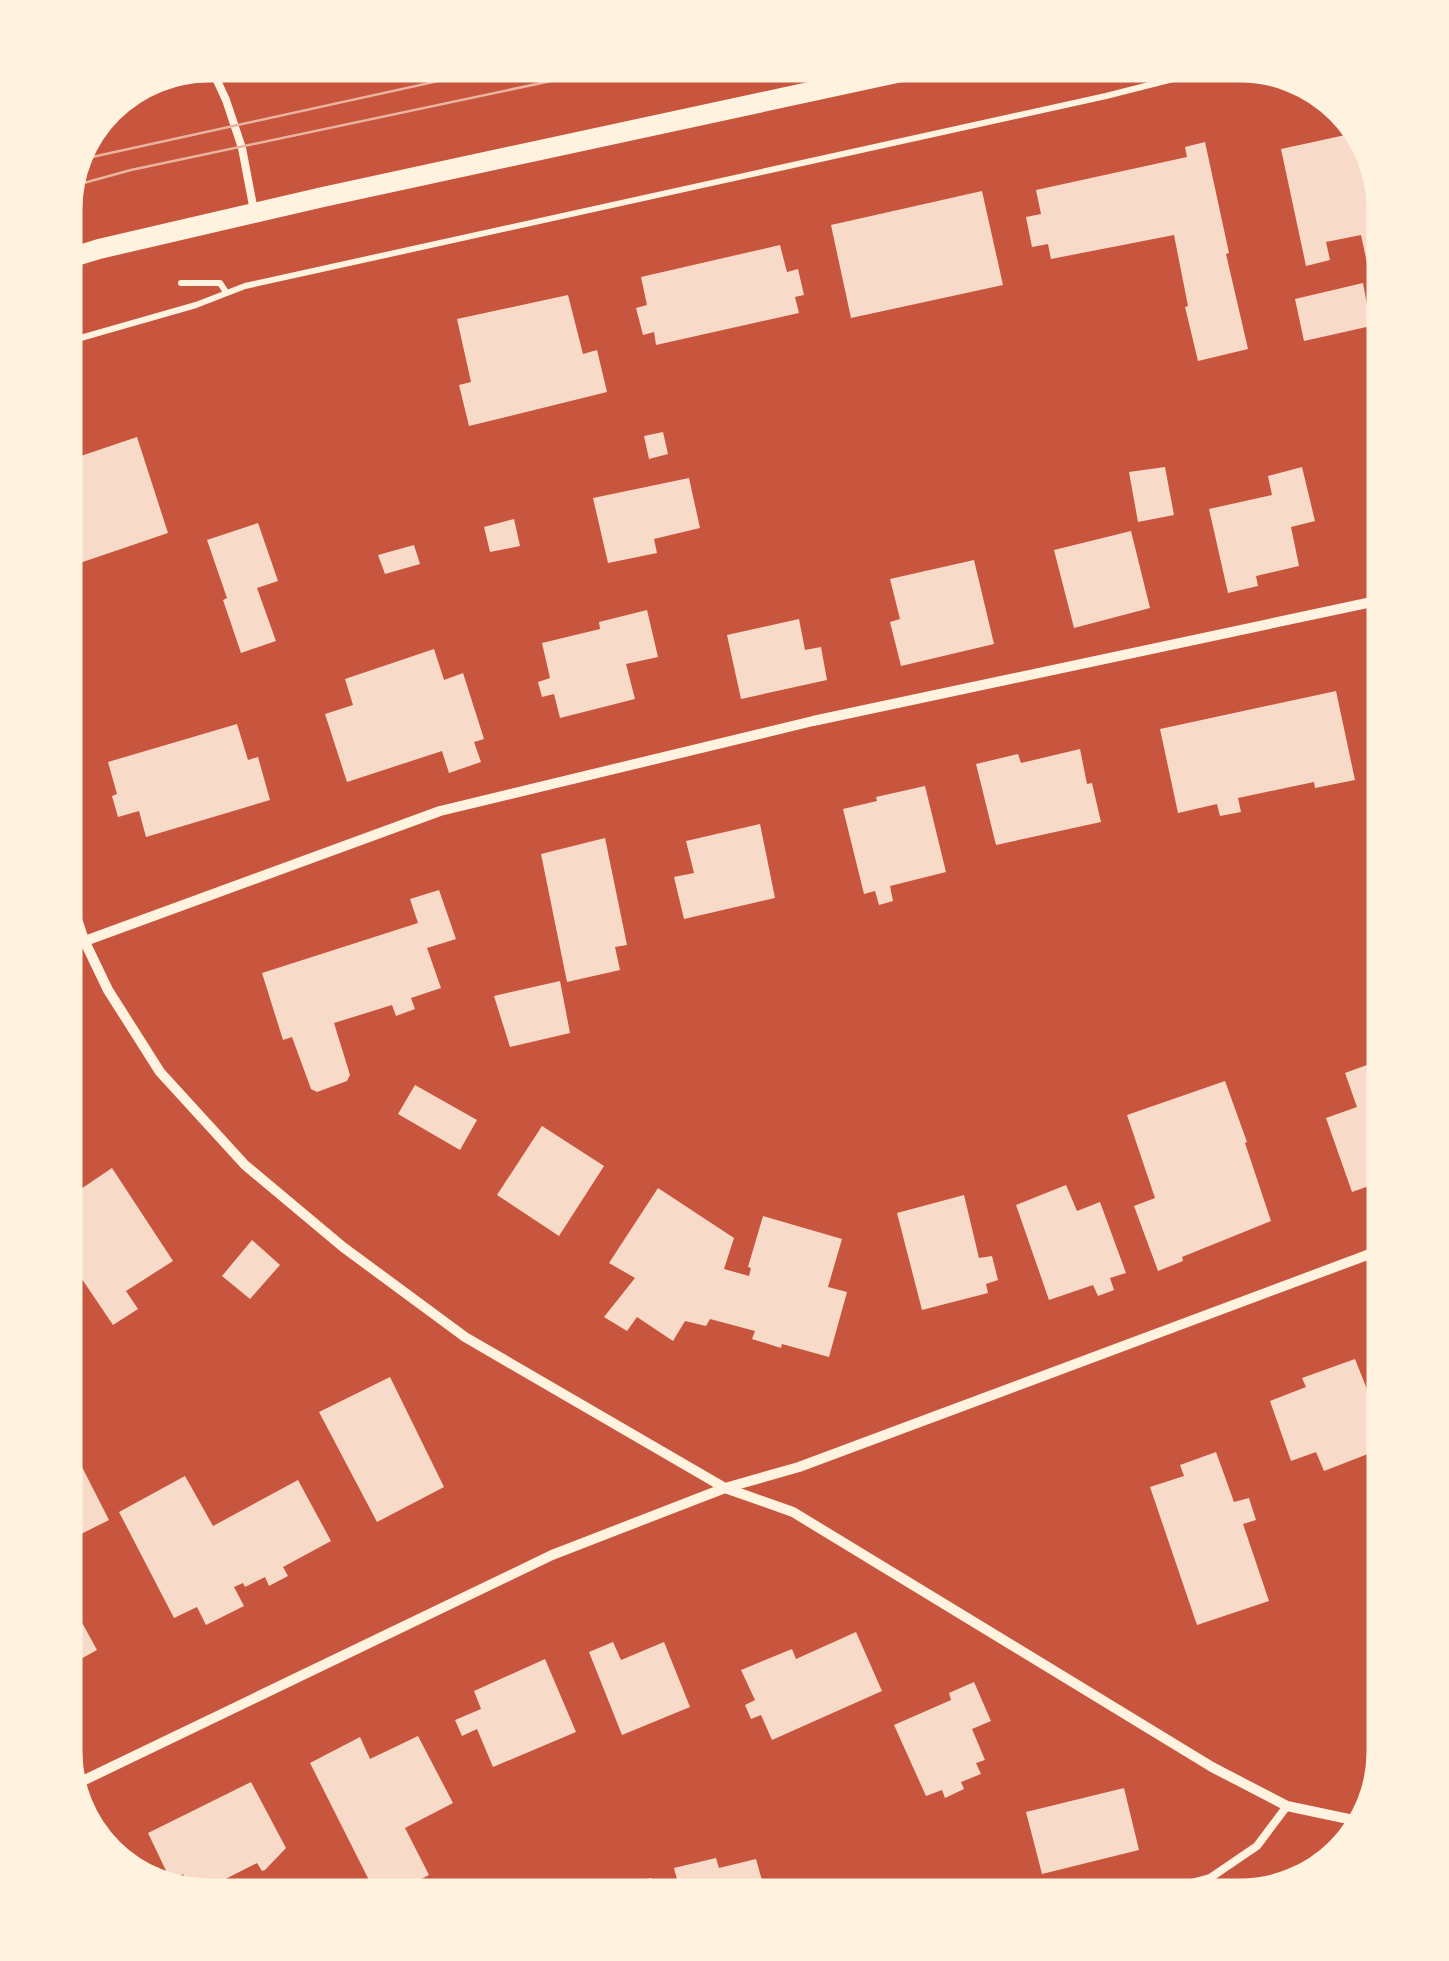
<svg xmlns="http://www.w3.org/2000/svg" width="1449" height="1961" font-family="'Crimson Pro',serif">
<rect width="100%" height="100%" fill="#c8553d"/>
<path fill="#f7dbc8" d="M 259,63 L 320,63 L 320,64 L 264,79 Z
M 1350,134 L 1354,151 L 1370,147 L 1386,209 L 1386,259 L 1367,263 L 1361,235 L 1326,242 L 1330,260 L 1306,266 L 1281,149 Z
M 1205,142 L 1229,253 L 1226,254 L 1248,349 L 1198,361 L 1185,307 L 1188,306 L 1174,235 L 1051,259 L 1048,244 L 1032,247 L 1026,217 L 1041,214 L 1036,190 L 1187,157 L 1185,147 Z
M 982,191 L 1003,285 L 851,318 L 831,225 Z
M 780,245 L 787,272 L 798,269 L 804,295 L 795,297 L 799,313 L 656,345 L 654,332 L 643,335 L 636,308 L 647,305 L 641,277 Z
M 1363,283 L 1371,326 L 1304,341 L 1295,299 Z
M 568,295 L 583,354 L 597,350 L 607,392 L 469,426 L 459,385 L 471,382 L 457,319 Z
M 663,432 L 668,454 L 649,459 L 644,436 Z
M 137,437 L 168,533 L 71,566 L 63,543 L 63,462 Z
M 1165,467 L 1174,515 L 1138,522 L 1129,472 Z
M 1302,467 L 1315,521 L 1291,527 L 1299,566 L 1256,576 L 1258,586 L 1228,593 L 1209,509 L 1272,495 L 1268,476 Z
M 689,478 L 700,528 L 654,539 L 657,553 L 608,563 L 593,498 Z
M 514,519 L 520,546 L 490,552 L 484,527 Z
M 258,523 L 278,581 L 257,588 L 276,641 L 241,653 L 223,600 L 227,598 L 207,540 Z
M 1131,531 L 1150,608 L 1074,628 L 1054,550 Z
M 414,545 L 420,564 L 385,574 L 378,555 Z
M 974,560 L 994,644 L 901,666 L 890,622 L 900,619 L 890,579 Z
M 647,610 L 658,657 L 626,664 L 635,699 L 560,718 L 554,694 L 542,697 L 538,682 L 550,678 L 542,643 L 600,629 L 599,622 Z
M 799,619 L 805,650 L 821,647 L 827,680 L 741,699 L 727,635 Z
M 434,649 L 444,680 L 463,673 L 484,739 L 474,742 L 481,762 L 449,773 L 442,751 L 347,782 L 325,714 L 353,705 L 345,679 Z
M 1336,691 L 1355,780 L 1315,788 L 1314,782 L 1238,798 L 1241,812 L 1220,816 L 1217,804 L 1178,813 L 1160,729 Z
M 237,724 L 248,760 L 258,757 L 270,800 L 146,837 L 139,811 L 118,817 L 112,796 L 117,794 L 108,762 Z
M 1080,749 L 1087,784 L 1092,783 L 1101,822 L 996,845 L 976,764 L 1018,754 L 1021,763 Z
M 925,786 L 946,872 L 890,886 L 893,901 L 879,905 L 875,891 L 864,894 L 843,809 L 877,801 L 876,797 Z
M 760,824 L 775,898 L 684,919 L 674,877 L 694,873 L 686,841 Z
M 605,838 L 627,945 L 615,947 L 620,970 L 567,982 L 541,854 Z
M 439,890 L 456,939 L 427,948 L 441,988 L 411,998 L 415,1009 L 396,1016 L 392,1005 L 334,1023 L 350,1075 L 347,1081 L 317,1092 L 311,1089 L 292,1037 L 283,1040 L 262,973 L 418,923 L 410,899 Z
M 560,981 L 570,1033 L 510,1047 L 494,996 Z
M 1386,1058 L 1386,1180 L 1352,1192 L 1326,1118 L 1357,1107 L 1345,1073 Z
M 1225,1081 L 1247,1142 L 1245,1143 L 1271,1221 L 1182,1257 L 1183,1261 L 1158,1271 L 1134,1206 L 1155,1198 L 1127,1115 Z
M 415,1085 L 477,1120 L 460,1150 L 398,1114 Z
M 63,1110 L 73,1132 L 68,1135 L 79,1160 L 63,1167 Z
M 542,1126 L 604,1166 L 559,1236 L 497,1195 Z
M 112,1168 L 173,1261 L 126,1291 L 138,1309 L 113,1325 L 63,1251 L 63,1201 Z
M 1066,1185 L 1077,1211 L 1100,1202 L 1126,1273 L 1110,1278 L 1114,1290 L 1098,1296 L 1093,1285 L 1049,1300 L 1016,1205 Z
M 658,1188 L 734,1238 L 724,1269 L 749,1276 L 751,1268 L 748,1267 L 763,1216 L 842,1239 L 828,1287 L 847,1292 L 829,1357 L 782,1344 L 781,1348 L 752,1339 L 755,1331 L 710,1319 L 706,1326 L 685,1321 L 673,1341 L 637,1317 L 627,1331 L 604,1317 L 635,1278 L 609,1263 Z
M 964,1195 L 979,1258 L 992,1256 L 998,1280 L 986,1284 L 988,1293 L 922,1310 L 897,1213 Z
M 252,1240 L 280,1265 L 250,1299 L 222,1276 Z
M 1355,1359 L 1386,1437 L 1386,1447 L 1324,1471 L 1316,1452 L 1291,1461 L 1270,1401 L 1306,1387 L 1302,1378 Z
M 390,1377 L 444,1487 L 377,1522 L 319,1412 Z
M 1216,1452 L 1234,1502 L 1249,1498 L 1256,1520 L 1243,1524 L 1269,1601 L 1197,1625 L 1150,1487 L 1184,1476 L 1180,1465 Z
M 82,1467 L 109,1520 L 79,1535 L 63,1505 L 63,1477 Z
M 185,1476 L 213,1526 L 298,1480 L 331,1541 L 283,1567 L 288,1576 L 269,1586 L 265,1577 L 245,1587 L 243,1583 L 234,1587 L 244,1606 L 206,1625 L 197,1607 L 174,1618 L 119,1512 Z
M 63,1513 L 81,1545 L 63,1556 Z
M 63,1588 L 97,1650 L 77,1661 L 82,1672 L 64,1682 Z
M 856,1632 L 882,1691 L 772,1740 L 761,1715 L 751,1719 L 745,1705 L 755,1700 L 741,1670 L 792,1649 L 796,1659 Z
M 613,1642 L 621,1660 L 664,1642 L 690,1707 L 622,1735 L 589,1652 Z
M 545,1659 L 576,1732 L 493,1767 L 477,1729 L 462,1736 L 455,1720 L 481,1709 L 474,1691 Z
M 974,1682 L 991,1721 L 972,1729 L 985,1760 L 976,1763 L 981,1774 L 961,1782 L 964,1789 L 945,1798 L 942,1790 L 926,1796 L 894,1725 L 951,1700 L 949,1693 Z
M 418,1736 L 453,1803 L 405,1828 L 429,1875 L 384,1898 L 378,1898 L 310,1763 L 360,1737 L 370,1759 Z
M 251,1782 L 286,1848 L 265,1870 L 262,1871 L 257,1863 L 194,1895 L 183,1874 L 171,1881 L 148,1833 Z
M 1124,1788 L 1139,1850 L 1042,1874 L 1026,1812 Z
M 716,1858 L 719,1868 L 756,1859 L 766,1895 L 774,1898 L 682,1898 L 674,1868 Z
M 651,1878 L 658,1898 L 618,1898 L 630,1894 L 627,1885 Z"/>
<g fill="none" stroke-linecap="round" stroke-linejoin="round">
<path stroke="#fff3e0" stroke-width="6" d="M 181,283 L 220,283 L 226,292
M 63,343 L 196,305 L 245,286 L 1106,96 L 1236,63"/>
<path stroke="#fff3e0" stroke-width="8" d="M 209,63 L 226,100 L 242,148 L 254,211
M 1134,1898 L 1210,1878 L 1257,1846 L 1287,1806"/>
<path stroke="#fff3e0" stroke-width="10" d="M 63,877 L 84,940 L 108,990 L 160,1072 L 245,1165 L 343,1247 L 465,1337 L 725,1488 L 799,1467 L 1386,1248
M 63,949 L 440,811 L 813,721 L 1386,599
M 72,1786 L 552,1555 L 725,1488 L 793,1512 L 1212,1767 L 1287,1806 L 1358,1821 L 1368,1821"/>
<path stroke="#fff3e0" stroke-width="20" d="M 63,260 L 99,249 L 323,197 L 943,63"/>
<path stroke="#e9b49f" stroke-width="2.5" d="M 83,159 L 520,63
M 69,187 L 131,170 L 636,63"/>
</g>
<path d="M0 0H1449V1961H0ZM209 80H1240A129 129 0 0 1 1369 209V1752A129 129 0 0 1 1240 1881H209A129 129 0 0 1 80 1752V209A129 129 0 0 1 209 80Z" fill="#fff3e0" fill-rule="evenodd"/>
<path fill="none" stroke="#fff3e0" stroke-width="5" d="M209 80H1240A129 129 0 0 1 1369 209V1752A129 129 0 0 1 1240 1881H209A129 129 0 0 1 80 1752V209A129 129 0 0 1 209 80Z"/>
</svg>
